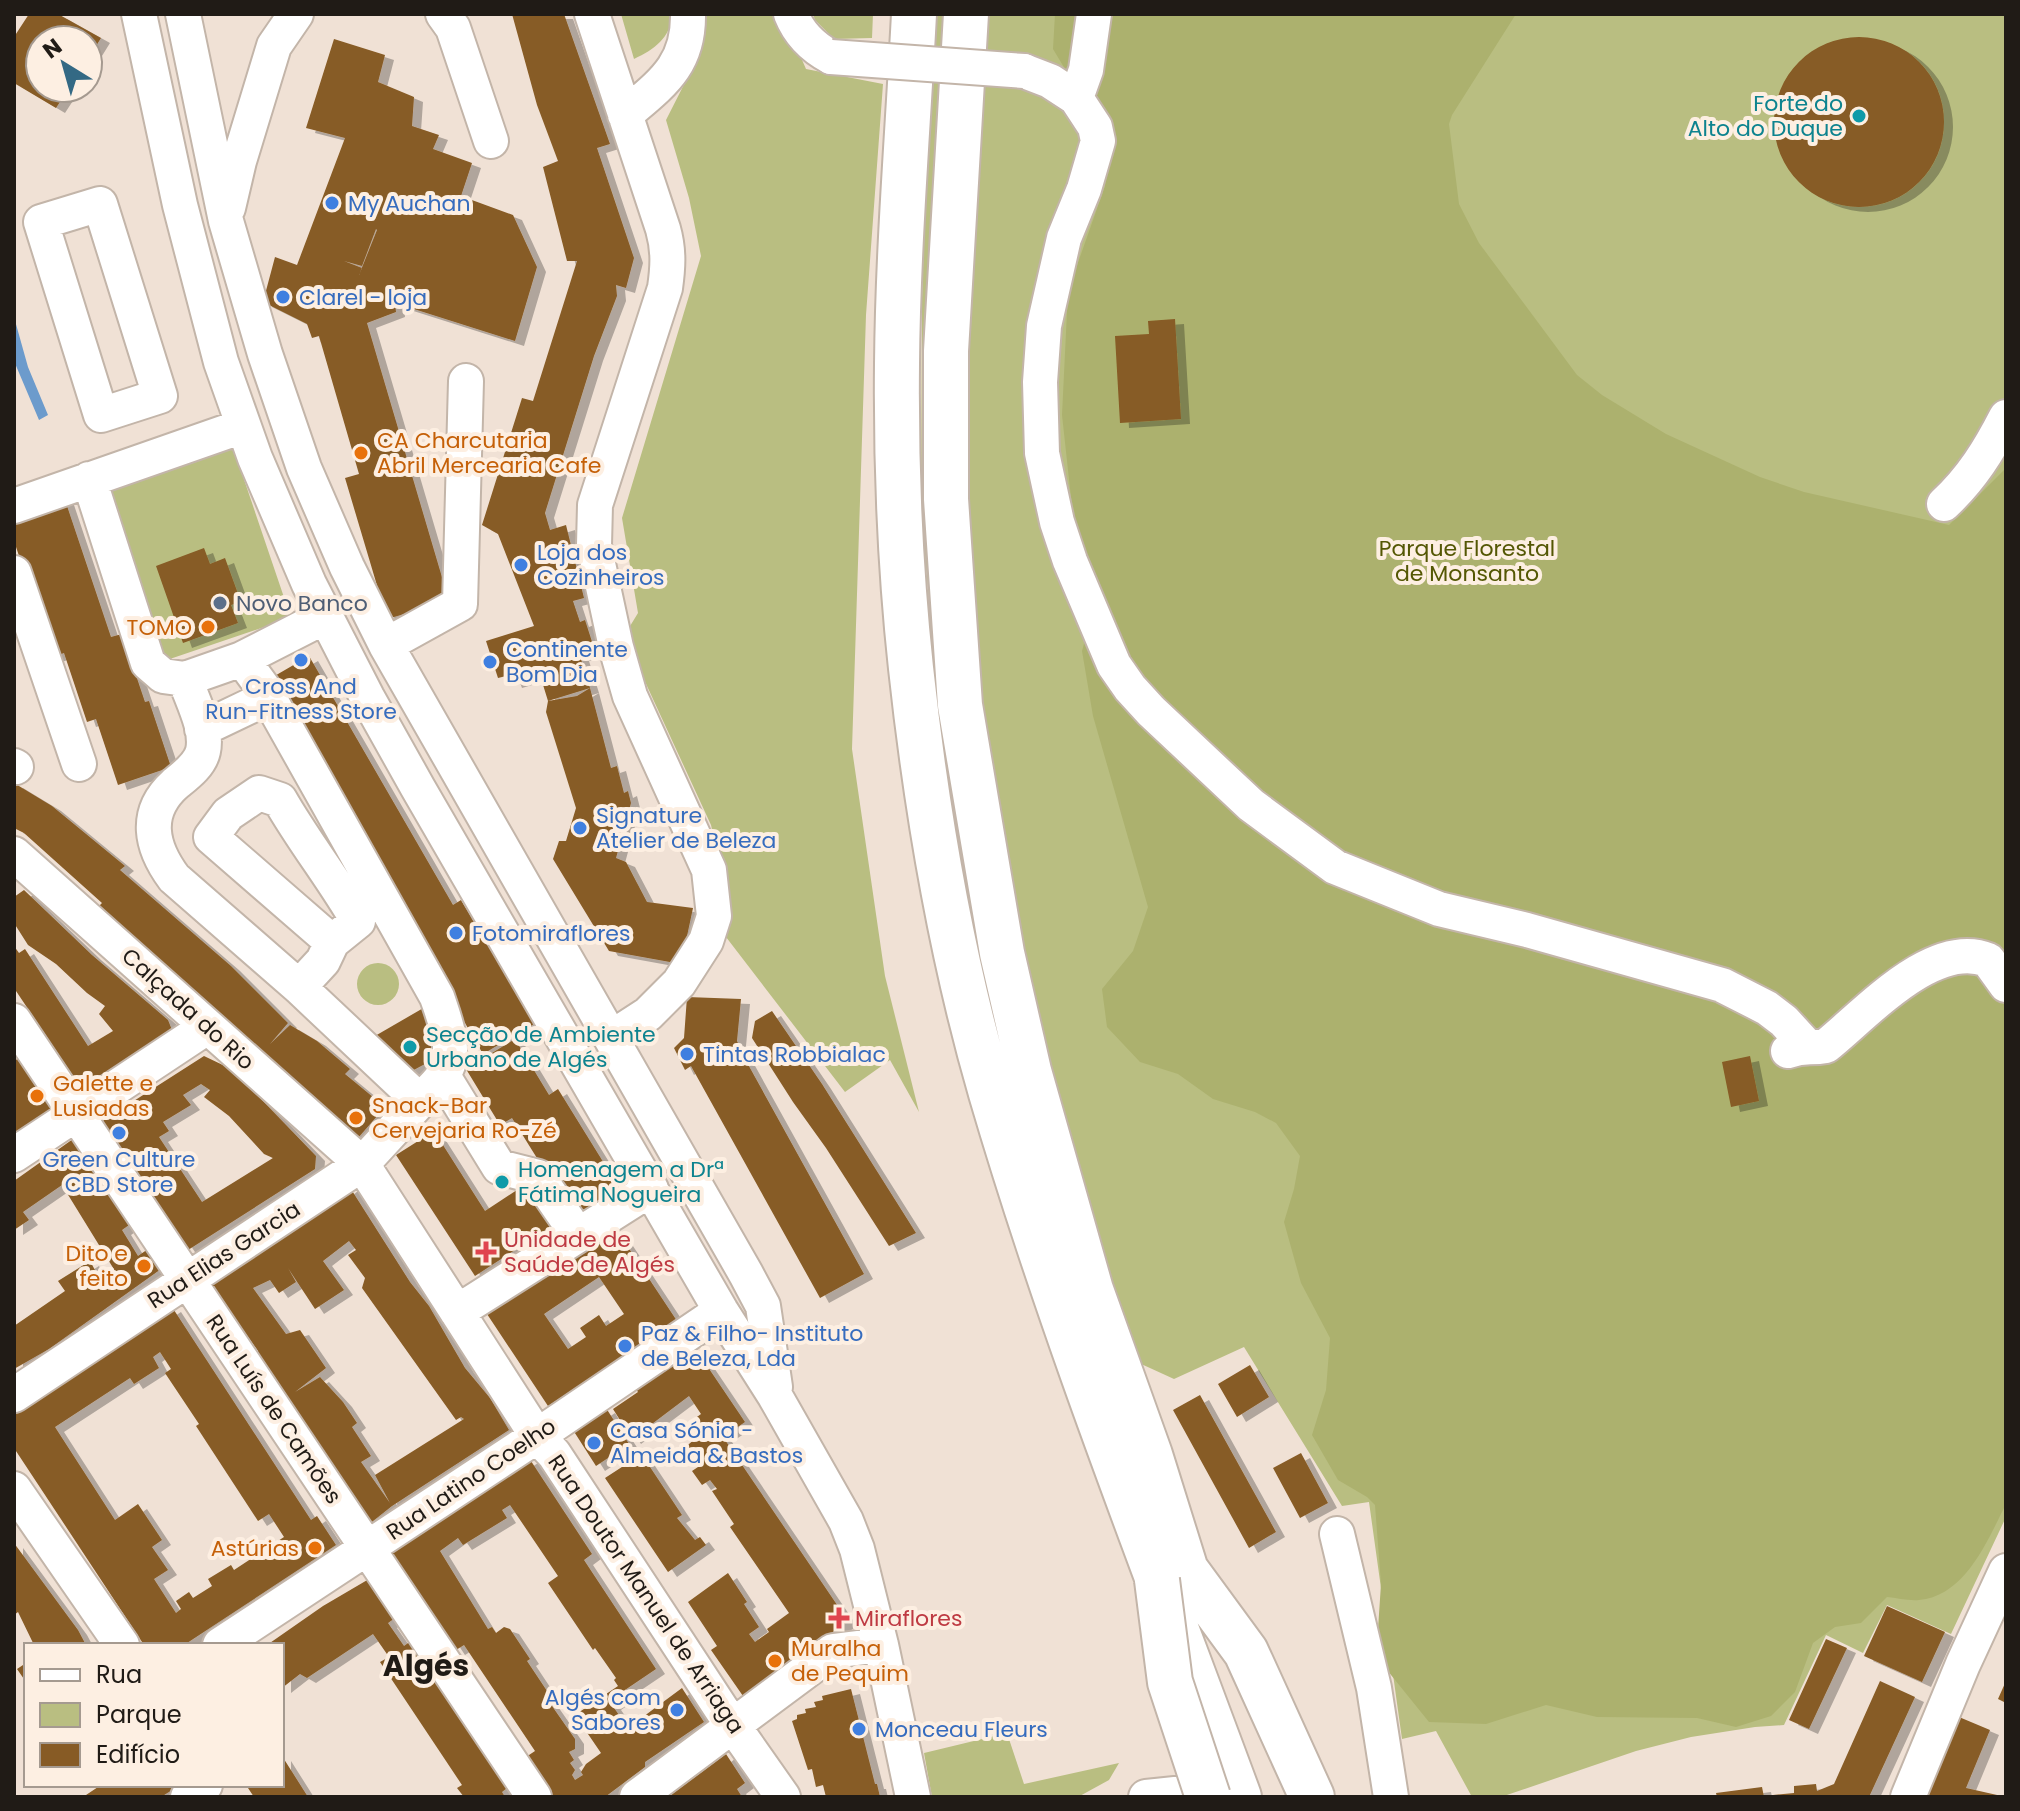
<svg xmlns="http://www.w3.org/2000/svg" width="2020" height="1811" font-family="Poppins,sans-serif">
<defs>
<filter id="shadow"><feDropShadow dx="9" dy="5" stdDeviation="0" flood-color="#0004"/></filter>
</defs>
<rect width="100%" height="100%" fill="#f0e1d5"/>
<path fill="#b9be81" d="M 621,14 L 673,14 C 670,38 655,49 634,59 Z
M 700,14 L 782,14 L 806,69 L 883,84 L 866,315 L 852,749 L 885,976 L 919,1112 L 890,1060 L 845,1092 L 726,937 L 725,886 L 711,825 L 624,636 L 638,613 L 622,518 L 701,256 L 689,198 L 666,120 L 699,55 Z
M 813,14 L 873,14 L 872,38 L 834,39 L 815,20 Z
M 937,14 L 2006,14 L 2006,1517 L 1951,1634 L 1887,1605 L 1863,1653 L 1826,1635 L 1784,1725 L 1755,1727 L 1691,1737 L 1636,1751 L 1501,1797 L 1472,1797 L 1436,1731 L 1402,1739 L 1369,1502 L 1342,1506 L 1244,1347 L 1174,1379 L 1104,1347 L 1040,1189 L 990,1004 L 957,834 L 934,656 L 921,509 L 922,298 L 927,148 Z
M 232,444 L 291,618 L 161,662 L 102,488 Z
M357 984a21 21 0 1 1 42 0a21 21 0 1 1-42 0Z
M 1007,1733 L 1024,1784 L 1119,1763 L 1109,1780 L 1078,1797 L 932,1797 L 924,1753 Z"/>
<path fill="#acb16e" d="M 1055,14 L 1516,14 L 1452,115 L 1449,124 L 1459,204 L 1479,243 L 1577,375 L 1602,395 L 1666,434 L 1760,477 L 1804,492 L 1949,525 L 2006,468 L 2006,1504 C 1988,1539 1966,1596 1919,1600 C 1909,1601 1897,1598 1887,1597 L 1861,1623 L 1835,1627 L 1813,1643 L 1795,1692 L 1771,1716 L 1736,1727 L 1697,1718 L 1597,1717 L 1546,1705 L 1486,1724 L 1429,1722 L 1387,1670 L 1378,1629 L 1381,1584 L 1375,1505 L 1367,1497 L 1338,1480 L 1312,1435 L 1326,1390 L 1330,1338 L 1301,1283 L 1284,1222 L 1294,1189 L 1300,1156 L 1276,1123 L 1255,1112 L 1213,1099 L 1178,1074 L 1140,1062 L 1107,1027 L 1102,989 L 1133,951 L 1148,907 L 1093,716 L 1082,651 L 1099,589 L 1074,525 L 1062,415 L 1068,291 L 1105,186 L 1113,133 L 1099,100 L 1065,69 L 1053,49 Z"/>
<path fill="#6c9bcc" d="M 14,317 L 28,367 L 48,415 L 39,420 L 14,361 Z"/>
<path fill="#875b25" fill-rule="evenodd" filter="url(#shadow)" d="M 29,14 L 58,14 L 101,38 L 88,59 L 88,40 L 40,40 L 40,88 L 69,88 L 56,108 L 14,83 L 14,37 Z
M 512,14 L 564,14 L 610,144 L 597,148 L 634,258 L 626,288 L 616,285 L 617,296 L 594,356 L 545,513 L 550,530 L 566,525 L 584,598 L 573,601 L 580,622 L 585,620 L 595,651 L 580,656 L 590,688 L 611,768 L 617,766 L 624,793 L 628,791 L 631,803 L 616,858 L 626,862 L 647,902 L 693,908 L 681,964 L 609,951 L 553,859 L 559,841 L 566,841 L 576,808 L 546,712 L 548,701 L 577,696 L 590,688 L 548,701 L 540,675 L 513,683 L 510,675 L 498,678 L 486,641 L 534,626 L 498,534 L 482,525 L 522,398 L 533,401 L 577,261 L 567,261 L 543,167 L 558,161 L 537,105 Z
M1774 122a85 85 0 1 1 170 0a85 85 0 1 1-170 0Z
M 334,39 L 385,55 L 378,82 L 414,97 L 412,126 L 439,135 L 433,149 L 472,163 L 461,196 L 513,215 L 537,267 L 515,341 L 395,303 L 396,312 L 367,323 L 449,601 L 387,619 L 345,478 L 359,474 L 319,336 L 312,338 L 307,324 L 263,302 L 275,257 L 297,265 L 345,138 L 306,128 ZM 376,229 L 377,230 L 359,275 L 362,268 L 344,261 L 362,266 Z
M 1175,319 L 1181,419 L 1120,423 L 1115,336 L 1149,334 L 1148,321 Z
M 64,497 L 111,637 L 122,634 L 145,702 L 149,701 L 171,767 L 118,785 L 96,719 L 87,722 L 64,653 L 53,657 L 14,541 L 14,514 Z
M 204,548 L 210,564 L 225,558 L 241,602 L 231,605 L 238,623 L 183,643 L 156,566 Z
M 309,656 L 453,905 L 461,900 L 534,1024 L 483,1054 L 266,681 Z
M 14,783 L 52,806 L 125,866 L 120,870 L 231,966 L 288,1023 L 270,1044 L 290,1025 L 317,1041 L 350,1069 L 345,1074 L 385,1107 L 358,1138 L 290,1082 L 262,1052 L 96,909 L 102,903 L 24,833 L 14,828 Z
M 24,890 L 92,955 L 168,1020 L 172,1030 L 165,1042 L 85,1094 L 14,988 L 14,946 L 19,953 L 25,949 L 88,1046 L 113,1031 L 99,1014 L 105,1006 L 87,993 L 56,964 L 28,945 L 14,923 L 14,897 Z
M 687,997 L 741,999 L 737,1041 L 745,1059 L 864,1274 L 820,1298 L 691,1066 L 685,1070 L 674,1048 L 684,1038 Z
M 432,1003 L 436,1058 L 410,1072 L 375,1036 Z
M 772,1011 L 822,1084 L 916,1233 L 889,1246 L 826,1148 L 793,1102 L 752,1038 L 755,1021 Z
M 515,1039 L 549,1095 L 558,1089 L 623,1194 L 585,1217 L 553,1166 L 545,1171 L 512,1118 L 500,1125 L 466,1069 Z
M 204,1056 L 229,1068 L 260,1098 L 316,1156 L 315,1169 L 188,1250 L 101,1122 ZM 201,1084 L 210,1090 L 204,1097 L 229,1116 L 264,1154 L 273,1158 L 202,1202 L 159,1137 L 169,1131 L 163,1122 L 191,1105 L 183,1095 Z
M 1750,1056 L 1759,1101 L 1731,1107 L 1722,1062 Z
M 21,1057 L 55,1111 L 14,1141 L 14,1061 Z
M 434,1131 L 485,1211 L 523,1186 L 550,1227 L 475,1276 L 396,1155 Z
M 73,1139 L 129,1225 L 122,1230 L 138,1256 L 148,1249 L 161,1269 L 49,1349 L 14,1369 L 14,1326 L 65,1291 L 58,1281 L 90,1261 L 101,1281 L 115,1271 L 62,1185 L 23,1212 L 29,1220 L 14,1230 L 14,1181 Z
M 349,1186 L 410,1282 L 429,1306 L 465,1368 L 490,1398 L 509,1430 L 392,1506 L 368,1525 L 318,1451 L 288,1398 L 258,1357 L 258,1351 L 211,1285 L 271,1243 L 299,1227 ZM 349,1241 L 356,1250 L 348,1255 L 365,1278 L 362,1288 L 456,1420 L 461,1417 L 464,1419 L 375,1475 L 390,1503 L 361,1462 L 371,1456 L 352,1427 L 357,1423 L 343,1402 L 320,1377 L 295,1392 L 326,1368 L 300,1330 L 286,1334 L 253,1288 L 270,1280 L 279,1293 L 296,1282 L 288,1268 L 315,1309 L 344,1290 L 323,1261 Z
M 614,1226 L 677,1321 L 548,1406 L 485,1311 ZM 599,1277 L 624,1314 L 606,1326 L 599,1315 L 580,1328 L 586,1337 L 568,1349 L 544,1314 Z
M 172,1307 L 311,1520 L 317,1516 L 336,1545 L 184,1645 L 144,1645 L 14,1448 L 14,1411 ZM 160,1352 L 171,1369 L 165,1373 L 199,1424 L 196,1426 L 258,1521 L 269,1514 L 284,1537 L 234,1570 L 231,1565 L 208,1579 L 212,1586 L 193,1598 L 189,1592 L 176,1601 L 181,1609 L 176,1613 L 154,1579 L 168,1570 L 152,1547 L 162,1540 L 138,1504 L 115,1520 L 55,1427 L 130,1378 L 134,1384 L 159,1368 L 153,1357 Z
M 695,1348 L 745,1422 L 723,1437 L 848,1621 L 743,1696 L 711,1650 L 717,1646 L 688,1602 L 728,1573 L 747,1602 L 744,1604 L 759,1627 L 749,1634 L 755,1642 L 769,1632 L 767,1629 L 789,1613 L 730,1527 L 734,1524 L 712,1491 L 717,1489 L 710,1480 L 702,1485 L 692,1471 L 701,1465 L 695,1456 L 690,1459 L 683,1449 L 695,1439 L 686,1425 L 701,1414 L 689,1396 L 632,1439 L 613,1409 L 638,1392 L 635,1388 Z
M 1250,1365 L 1269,1397 L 1237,1417 L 1218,1384 Z
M 1200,1395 L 1276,1532 L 1249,1548 L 1173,1410 Z
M 606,1408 L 629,1444 L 596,1466 L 573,1430 Z
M 645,1452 L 649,1459 L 646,1461 L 682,1515 L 677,1518 L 695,1540 L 700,1537 L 706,1545 L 668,1572 L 605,1478 Z
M 1301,1453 L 1328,1503 L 1300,1518 L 1273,1468 Z
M 529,1458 L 592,1554 L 584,1560 L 656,1669 L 622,1692 L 625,1696 L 612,1705 L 628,1728 L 682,1688 L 704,1722 L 645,1762 L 645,1767 L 605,1797 L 553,1797 L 526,1757 L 535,1751 L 464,1645 L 456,1650 L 389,1550 ZM 510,1505 L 558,1576 L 548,1583 L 593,1650 L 595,1648 L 616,1678 L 614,1680 L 618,1686 L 575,1715 L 601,1753 L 586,1764 L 581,1772 L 583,1775 L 575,1780 L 572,1775 L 575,1770 L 570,1763 L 574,1760 L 569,1752 L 575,1749 L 575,1739 L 545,1696 L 549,1694 L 527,1661 L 530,1659 L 510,1629 L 504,1627 L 496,1633 L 492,1627 L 488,1629 L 440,1551 L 458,1538 L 463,1545 L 507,1518 L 502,1510 Z
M 14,1543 L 78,1630 L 86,1645 L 34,1645 L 18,1612 L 14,1615 Z
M 369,1579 L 395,1618 L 388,1623 L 404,1646 L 411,1641 L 507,1788 L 502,1792 L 505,1797 L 464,1797 L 457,1788 L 462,1785 L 380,1662 L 389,1657 L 373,1634 L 307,1678 L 300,1674 L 282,1688 L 282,1645 L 267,1645 L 323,1606 Z
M 1887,1606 L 1945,1632 L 1922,1682 L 1864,1656 Z
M 1826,1639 L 1847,1648 L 1809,1729 L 1789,1720 Z
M 26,1663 L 26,1682 L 17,1669 Z
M 1880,1681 L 1915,1697 L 1869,1797 L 1773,1797 L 1773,1795 L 1794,1793 L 1794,1786 L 1816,1784 L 1817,1791 L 1834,1784 Z
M 2006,1681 L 2006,1703 L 1998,1699 Z
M 851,1689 L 875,1784 L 877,1784 L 880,1797 L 826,1797 L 823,1785 L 816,1787 L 812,1769 L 808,1770 L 792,1721 L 797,1719 L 797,1715 L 806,1713 L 805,1709 L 816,1707 L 814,1702 L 823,1700 L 822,1696 Z
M 1959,1717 L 1990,1730 L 1966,1788 L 2006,1797 L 1915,1797 Z
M 726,1754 L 745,1783 L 737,1789 L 742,1797 L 668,1797 Z
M 282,1756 L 308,1797 L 254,1797 L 246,1785 L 282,1785 Z
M 101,1785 L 180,1785 L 161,1797 L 83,1797 Z
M 1762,1787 L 1764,1797 L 1717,1797 L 1716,1793 Z"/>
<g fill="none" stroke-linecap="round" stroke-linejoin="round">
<defs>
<path id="minor" d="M 139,14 L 180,205 L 221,362 L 255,458 L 309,584 L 367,697 L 418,788 L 721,1311 L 775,1396 L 846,1521 L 857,1549 L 881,1645 L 913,1797
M 183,14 L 226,221 L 265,354 L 304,468 L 347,567 L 386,645 L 746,1274 L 763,1306 L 775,1387
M 443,14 L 453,28 L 491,141
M 592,14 L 663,229 C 669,250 668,267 665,288 L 595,505 L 594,545 L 616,647 L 630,696 L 709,870 L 714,916 L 706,941 L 679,983 L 648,1014 L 611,1038
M 791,14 C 799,34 812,47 831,57
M 1024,71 L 1050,81 L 1076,98 L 1095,127 L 1098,141 L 1084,189 L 1064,238 L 1044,326 L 1040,382 L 1042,453 L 1057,522 L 1070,561 L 1114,665 L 1130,688 L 1151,711 L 1251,805 L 1335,867 L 1439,909 L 1527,930 L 1722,985 L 1767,1008 L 1784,1021 L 1806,1045
M 1076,98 L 1086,70 L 1094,14
M 625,115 C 661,84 689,66 688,14
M 100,204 L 160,396 L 101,415 L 41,222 Z
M 228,208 L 239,161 L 274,46 L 296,14
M 89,479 L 148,663 L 163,676 L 185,679 L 242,659 L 326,616
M 1944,504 C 1972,478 1989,450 2006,417
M 14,506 L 243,426
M 14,573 L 79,764
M 386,645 L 460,604 L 466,381
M 185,679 C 192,700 208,729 203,751 C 200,765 186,775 175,784 C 143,813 151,847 174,878 L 299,987 L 420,1101 C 427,1093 436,1086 442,1077 C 459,1054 445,1021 437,997 L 264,689 L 242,659
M 202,729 L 269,697
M 14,766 L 16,767
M 14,854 L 362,1164 L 537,1436 L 554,1454 L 722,1710 L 783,1797
M 299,987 L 323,961 L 332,942 L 358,921 C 334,879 304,842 280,800 L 259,793 L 228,814 L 211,837 L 332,942
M 14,1021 L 534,1797
M 1788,1051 C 1806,1045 1809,1049 1826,1046 C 1866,1014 1933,938 1988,960 L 2006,985
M 443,1076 L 499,1167 L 538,1177 L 578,1235
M 14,1155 L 207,1027
M 457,1312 L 651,1189
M 14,1395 L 362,1164 L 420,1101
M 14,1489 L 122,1645
M 1337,1534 L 1374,1688 L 1391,1797
M 220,1645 L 537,1436 L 721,1311
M 188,1797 L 205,1785
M 637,1797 L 833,1651 L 881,1645
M 1146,1797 L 1175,1794 L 1210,1797
M 1908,1797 L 1963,1664 L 2006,1571"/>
<path id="highway" d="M 914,14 C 908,130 898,247 897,364 C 896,465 900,567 911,668 C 926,806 952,959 991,1093 C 1061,1332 1153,1564 1239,1797
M 966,14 L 946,351 L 946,499 L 960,705 L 1002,953 L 1029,1071 L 1091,1290 L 1150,1455 L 1194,1596
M 1183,1566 L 1246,1652 L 1312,1797"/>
</defs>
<use href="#minor" stroke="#c3b5a9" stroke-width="38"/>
<use href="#highway" stroke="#c3b5a9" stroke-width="48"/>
<use href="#minor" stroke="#fff" stroke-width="34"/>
<use href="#highway" stroke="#fff" stroke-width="44"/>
<defs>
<path id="minor-bridge" d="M 831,57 L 1024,71"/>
<path id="highway-bridge" d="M 1157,1580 L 1170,1682 L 1208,1797"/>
</defs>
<use href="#minor-bridge" stroke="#c3b5a9" stroke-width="38" stroke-linecap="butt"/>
<use href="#highway-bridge" stroke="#c3b5a9" stroke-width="48" stroke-linecap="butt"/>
<use href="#minor-bridge" stroke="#fff" stroke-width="34"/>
<use href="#highway-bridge" stroke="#fff" stroke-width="44"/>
</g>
<g fill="#0f9aa8" stroke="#fdefe2" stroke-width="3">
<circle cx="1859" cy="116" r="8"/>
<circle cx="410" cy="1047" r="8"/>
<circle cx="502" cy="1182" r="8"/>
</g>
<g fill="#3f7fe0" stroke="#fdefe2" stroke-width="3">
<circle cx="332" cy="203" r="8"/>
<circle cx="283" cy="297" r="8"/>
<circle cx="521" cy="565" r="8"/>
<circle cx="301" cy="660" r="8"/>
<circle cx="490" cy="662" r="8"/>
<circle cx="580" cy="828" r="8"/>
<circle cx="456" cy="933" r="8"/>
<circle cx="687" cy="1054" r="8"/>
<circle cx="119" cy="1133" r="8"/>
<circle cx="625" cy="1346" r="8"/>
<circle cx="594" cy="1443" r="8"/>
<circle cx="677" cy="1710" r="8"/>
<circle cx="859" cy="1729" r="8"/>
</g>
<g fill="#e8710a" stroke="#fdefe2" stroke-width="3">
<circle cx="361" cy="453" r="8"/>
<circle cx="208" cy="627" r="8"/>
<circle cx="37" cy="1096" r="8"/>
<circle cx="356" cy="1118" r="8"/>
<circle cx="144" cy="1266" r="8"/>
<circle cx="315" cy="1548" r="8"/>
<circle cx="775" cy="1661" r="8"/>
</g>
<circle fill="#5c6f8a" stroke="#fdefe2" stroke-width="3" cx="220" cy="603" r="8"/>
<g fill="#e0444e" stroke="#fdefe2" stroke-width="3">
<path d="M482 1240h8v8h8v8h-8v8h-8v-8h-8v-8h8z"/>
<path d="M835 1606h8v8h8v8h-8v8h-8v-8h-8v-8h8z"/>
</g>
<g text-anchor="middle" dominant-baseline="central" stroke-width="8" stroke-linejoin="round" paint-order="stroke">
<g font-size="22" fill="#0d838f" stroke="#fdefe2" text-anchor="start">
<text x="1843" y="103" text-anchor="end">Forte do<tspan x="1843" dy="25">Alto do Duque</tspan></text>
<text x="426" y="1034">Secção de Ambiente<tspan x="426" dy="25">Urbano de Algés</tspan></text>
<text x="518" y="1169">Homenagem a Drª<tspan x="518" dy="25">Fátima Nogueira</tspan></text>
</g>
<g font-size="22" fill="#366cbe" stroke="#fdefe2" text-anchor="start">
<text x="348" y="203">My Auchan</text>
<text x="299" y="297">Clarel - loja</text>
<text x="537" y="552">Loja dos<tspan x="537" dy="25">Cozinheiros</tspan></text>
<text x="506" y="649">Continente<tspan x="506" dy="25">Bom Dia</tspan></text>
<text x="301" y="686" text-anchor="middle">Cross And<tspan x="301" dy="25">Run-Fitness Store</tspan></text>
<text x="596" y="815">Signature<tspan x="596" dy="25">Atelier de Beleza</tspan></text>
<text x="472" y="933">Fotomiraflores</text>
<text x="703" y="1054">Tintas Robbialac</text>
<text x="119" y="1159" text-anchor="middle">Green Culture<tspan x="119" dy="25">CBD Store</tspan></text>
<text x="641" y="1333">Paz &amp; Filho- Instituto<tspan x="641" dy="25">de Beleza, Lda</tspan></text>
<text x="610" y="1430">Casa Sónia -<tspan x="610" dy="25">Almeida &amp; Bastos</tspan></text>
<text x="661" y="1697" text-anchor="end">Algés com<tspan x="661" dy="25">Sabores</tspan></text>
<text x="875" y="1729">Monceau Fleurs</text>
</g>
<g font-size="22" fill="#c56008" stroke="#fdefe2" text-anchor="start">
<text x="377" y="440">CA Charcutaria<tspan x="377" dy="25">Abril Mercearia Cafe</tspan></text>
<text x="192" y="627" text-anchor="end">TOMO</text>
<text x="53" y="1083">Galette e<tspan x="53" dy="25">Lusiadas</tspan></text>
<text x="372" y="1105">Snack-Bar<tspan x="372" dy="25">Cervejaria Ro-Zé</tspan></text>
<text x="128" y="1253" text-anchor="end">Dito e<tspan x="128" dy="25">feito</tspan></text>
<text x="299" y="1548" text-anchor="end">Astúrias</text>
<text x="791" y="1648">Muralha<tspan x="791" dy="25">de Pequim</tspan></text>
</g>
<g font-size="22" fill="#545704" stroke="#fdefe2">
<text x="1467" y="548">Parque Florestal<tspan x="1467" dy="25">de Monsanto</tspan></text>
</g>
<g font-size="22" fill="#4e5e75" stroke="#fdefe2" text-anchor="start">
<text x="236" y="603">Novo Banco</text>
</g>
<g font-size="22" fill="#201b16" stroke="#fdefe2">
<text transform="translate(188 1009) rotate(42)">Calçada do Rio</text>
<text transform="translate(224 1255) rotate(-33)">Rua Elias Garcia</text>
<text transform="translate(274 1409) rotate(56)">Rua Luís de Camões</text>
<text transform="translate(471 1479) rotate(-34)">Rua Latino Coelho</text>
<text transform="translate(646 1594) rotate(56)">Rua Doutor Manuel de Arriaga</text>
</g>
<g font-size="22" fill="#be3a42" stroke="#fdefe2" text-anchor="start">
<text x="504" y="1239">Unidade de<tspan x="504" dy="25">Saúde de Algés</tspan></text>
<text x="855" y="1618">Miraflores</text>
</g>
<g font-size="30" font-weight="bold" fill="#201b16" stroke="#fdefe2">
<text x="426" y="1665">Algés</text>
</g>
</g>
<rect width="2020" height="1811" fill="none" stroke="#201b16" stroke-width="32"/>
<rect x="24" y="1643" width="260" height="144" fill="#fdefe2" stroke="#a59a90" stroke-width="2"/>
<rect x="40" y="1669" width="40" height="12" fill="#ffffff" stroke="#a59a90" stroke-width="2"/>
<text x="96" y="1683" font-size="24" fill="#201b16">Rua</text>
<rect x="40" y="1703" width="40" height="24" fill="#b9be81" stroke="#a59a90" stroke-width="2"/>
<text x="96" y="1723" font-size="24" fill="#201b16">Parque</text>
<rect x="40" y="1743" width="40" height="24" fill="#875b25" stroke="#a59a90" stroke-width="2"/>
<text x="96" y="1763" font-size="24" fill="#201b16">Edifício</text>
<g transform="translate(64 64) rotate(323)"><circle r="38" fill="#fdefe2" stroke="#a59a90" stroke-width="2"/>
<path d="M0-6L14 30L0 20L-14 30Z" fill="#336984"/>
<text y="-12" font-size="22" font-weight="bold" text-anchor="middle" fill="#201b16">N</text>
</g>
</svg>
